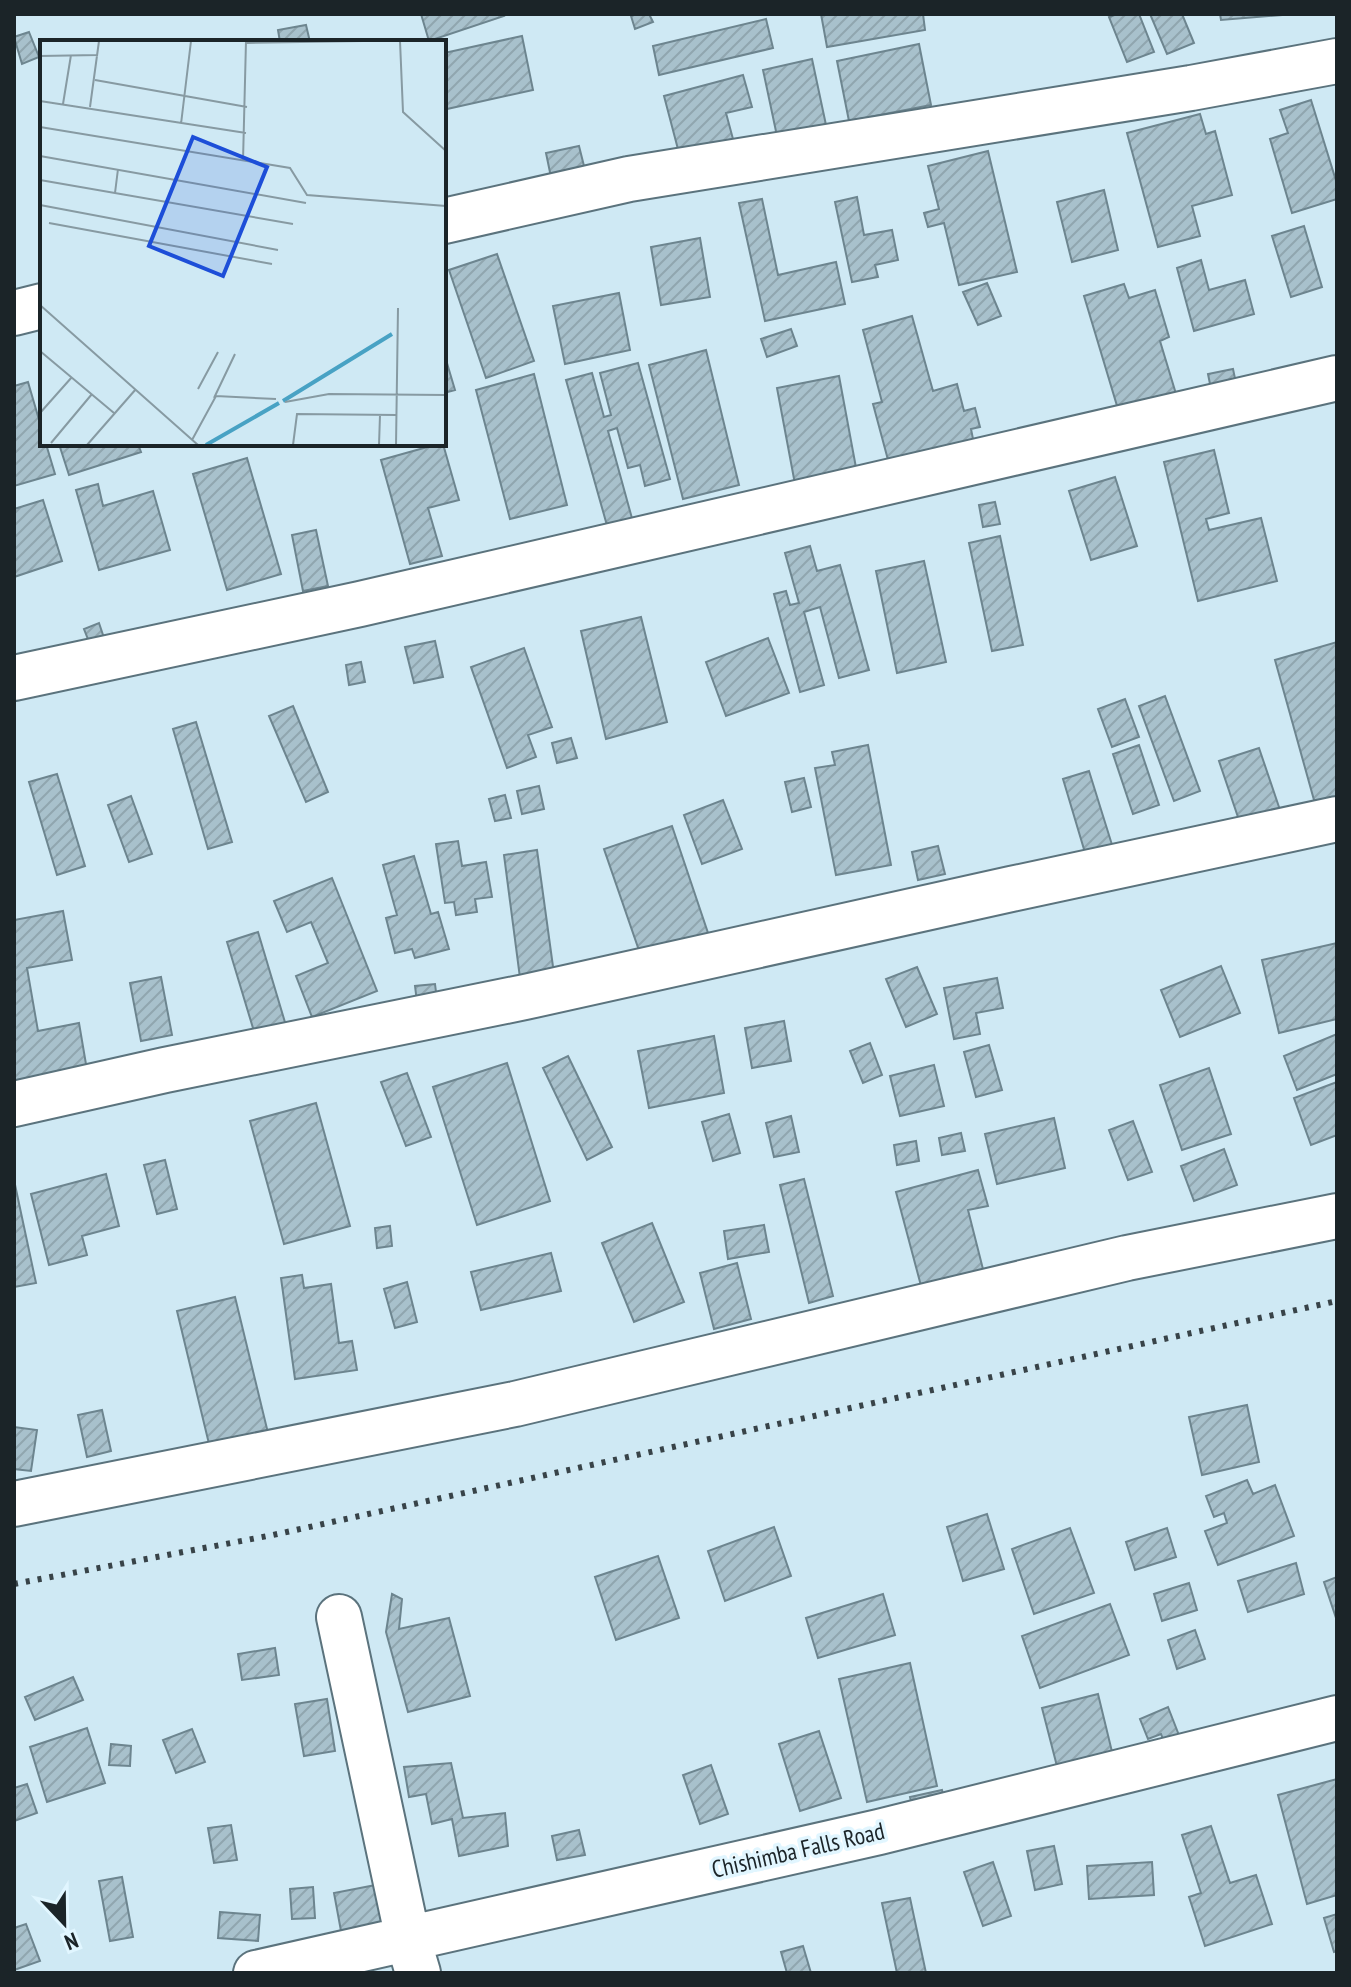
<svg xmlns="http://www.w3.org/2000/svg" width="1351" height="1987" font-family="'PT Sans Narrow',sans-serif">
<defs>
<pattern id="building-hatch" width="6" height="6" patternUnits="userSpaceOnUse" patternTransform="scale(2)"><rect width="6" height="6" fill="#a8c1cc"/><path d="M-1 1l2-2M0 6l6-6M5 7l2-2" fill="none" stroke="#90a6af"/></pattern>
</defs>
<rect width="100%" height="100%" fill="#cfe9f4"/>
<path fill="url(#building-hatch)" stroke="#6d858f" stroke-width="2" d="M 421,14 L 503,14 L 504,16 L 429,41 Z
M 637,14 L 649,14 L 653,22 L 635,29 L 631,16 Z
M 821,14 L 923,14 L 925,30 L 827,47 Z
M 1117,14 L 1139,14 L 1154,52 L 1127,62 L 1109,17 Z
M 1150,14 L 1182,14 L 1194,43 L 1167,54 Z
M 1220,14 L 1295,14 L 1221,20 Z
M 766,19 L 773,48 L 659,75 L 653,46 Z
M 306,25 L 310,42 L 280,42 L 278,30 Z
M 29,32 L 39,57 L 22,64 L 14,37 Z
M 522,36 L 533,90 L 447,109 L 444,97 L 444,53 Z
M 919,44 L 931,105 L 849,121 L 837,61 Z
M 812,59 L 826,125 L 777,136 L 763,70 Z
M 743,75 L 752,107 L 726,113 L 733,139 L 679,153 L 664,96 Z
M 1311,100 L 1337,184 L 1337,199 L 1292,213 L 1270,139 L 1288,133 L 1280,110 Z
M 1200,114 L 1206,134 L 1215,131 L 1232,195 L 1192,206 L 1200,236 L 1158,247 L 1127,133 Z
M 579,146 L 586,174 L 552,182 L 546,153 Z
M 988,151 L 1017,272 L 959,285 L 944,223 L 928,227 L 924,213 L 939,209 L 928,166 Z
M 1104,190 L 1118,250 L 1072,262 L 1057,202 Z
M 857,197 L 864,235 L 892,230 L 898,260 L 875,265 L 878,277 L 852,282 L 835,202 Z
M 762,199 L 778,275 L 836,262 L 845,304 L 765,321 L 739,203 Z
M 1304,226 L 1322,287 L 1291,297 L 1272,236 Z
M 700,238 L 710,297 L 661,305 L 651,247 Z
M 497,254 L 534,361 L 486,378 L 449,270 Z
M 1201,260 L 1209,290 L 1245,280 L 1254,314 L 1194,331 L 1177,268 Z
M 987,283 L 1001,316 L 978,325 L 963,292 Z
M 1124,284 L 1129,298 L 1155,290 L 1169,337 L 1160,341 L 1176,394 L 1121,419 L 1084,296 Z
M 619,293 L 630,350 L 565,364 L 553,306 Z
M 912,316 L 933,391 L 957,384 L 964,411 L 975,408 L 980,427 L 971,429 L 975,449 L 891,471 L 873,404 L 882,402 L 863,330 Z
M 791,329 L 797,346 L 767,357 L 761,339 Z
M 706,350 L 739,485 L 683,499 L 649,365 Z
M 444,353 L 455,390 L 444,393 Z
M 638,363 L 670,479 L 645,486 L 640,465 L 628,468 L 617,428 L 608,431 L 633,522 L 608,529 L 566,380 L 592,373 L 604,417 L 611,415 L 600,373 Z
M 1233,369 L 1237,388 L 1212,394 L 1208,374 Z
M 534,374 L 567,505 L 510,519 L 476,390 Z
M 839,376 L 857,473 L 795,484 L 777,388 Z
M 28,382 L 42,430 L 42,444 L 46,444 L 55,474 L 14,486 L 14,386 Z
M 59,444 L 138,444 L 141,452 L 69,475 Z
M 438,444 L 443,444 L 459,500 L 428,508 L 442,556 L 410,564 L 381,460 Z
M 1214,450 L 1229,513 L 1206,519 L 1209,530 L 1261,518 L 1277,581 L 1198,601 L 1164,462 Z
M 247,458 L 281,574 L 227,590 L 193,474 Z
M 1115,477 L 1137,546 L 1091,560 L 1069,491 Z
M 98,484 L 103,506 L 153,491 L 170,550 L 99,570 L 76,490 Z
M 43,500 L 62,561 L 14,577 L 14,509 Z
M 995,502 L 1000,524 L 983,527 L 979,505 Z
M 316,530 L 328,586 L 303,591 L 292,535 Z
M 1000,536 L 1023,645 L 992,651 L 969,543 Z
M 810,546 L 817,571 L 840,565 L 869,670 L 839,678 L 820,607 L 804,612 L 824,685 L 800,692 L 774,594 L 786,591 L 790,605 L 799,603 L 785,553 Z
M 924,561 L 946,662 L 897,673 L 876,571 Z
M 641,617 L 667,722 L 606,739 L 581,631 Z
M 99,623 L 107,647 L 93,652 L 84,629 Z
M 768,638 L 789,693 L 726,716 L 706,662 Z
M 435,641 L 443,677 L 414,683 L 405,647 Z
M 1337,642 L 1337,813 L 1319,818 L 1275,660 Z
M 524,648 L 552,727 L 528,735 L 536,757 L 507,768 L 471,667 Z
M 361,662 L 365,682 L 349,685 L 346,665 Z
M 1165,696 L 1200,791 L 1174,801 L 1139,706 Z
M 1125,699 L 1139,737 L 1112,747 L 1098,709 Z
M 293,706 L 328,792 L 306,802 L 269,716 Z
M 196,722 L 232,842 L 208,849 L 173,729 Z
M 571,738 L 577,758 L 557,763 L 552,743 Z
M 868,745 L 891,865 L 836,875 L 815,768 L 835,765 L 832,752 Z
M 1139,745 L 1159,805 L 1133,814 L 1113,754 Z
M 1259,748 L 1280,810 L 1240,823 L 1219,761 Z
M 1089,771 L 1113,848 L 1086,856 L 1063,779 Z
M 57,774 L 85,866 L 57,875 L 29,782 Z
M 804,778 L 811,807 L 792,812 L 785,782 Z
M 539,786 L 544,809 L 522,814 L 517,791 Z
M 505,795 L 511,818 L 495,821 L 489,799 Z
M 131,796 L 152,854 L 129,862 L 108,805 Z
M 723,800 L 742,849 L 702,864 L 684,815 Z
M 672,826 L 710,939 L 643,962 L 604,849 Z
M 458,841 L 462,866 L 486,862 L 492,897 L 475,899 L 477,912 L 456,915 L 454,902 L 445,903 L 436,844 Z
M 938,846 L 945,874 L 918,880 L 912,852 Z
M 537,850 L 554,974 L 520,978 L 504,855 Z
M 414,856 L 431,914 L 438,912 L 449,949 L 415,958 L 412,949 L 395,953 L 386,918 L 397,915 L 383,865 Z
M 332,878 L 377,991 L 312,1017 L 296,976 L 328,963 L 311,922 L 287,932 L 274,901 Z
M 63,911 L 72,960 L 27,968 L 38,1031 L 79,1023 L 88,1076 L 14,1089 L 14,920 Z
M 258,932 L 287,1029 L 256,1038 L 227,942 Z
M 1337,943 L 1337,1019 L 1279,1033 L 1262,960 Z
M 1221,966 L 1240,1013 L 1180,1037 L 1161,990 Z
M 917,967 L 937,1014 L 906,1027 L 886,979 Z
M 161,977 L 172,1035 L 141,1041 L 130,983 Z
M 997,978 L 1003,1008 L 976,1013 L 980,1034 L 954,1039 L 944,988 Z
M 435,984 L 437,1000 L 417,1002 L 415,986 Z
M 784,1021 L 791,1061 L 752,1068 L 745,1028 Z
M 1337,1034 L 1337,1074 L 1297,1090 L 1284,1056 Z
M 714,1036 L 724,1093 L 649,1108 L 638,1051 Z
M 870,1043 L 882,1075 L 863,1083 L 850,1051 Z
M 989,1045 L 1002,1090 L 976,1097 L 964,1052 Z
M 568,1056 L 612,1147 L 587,1160 L 543,1068 Z
M 507,1063 L 550,1201 L 477,1225 L 433,1087 Z
M 934,1065 L 944,1106 L 900,1116 L 890,1076 Z
M 1209,1068 L 1231,1134 L 1182,1150 L 1160,1085 Z
M 407,1073 L 431,1137 L 406,1146 L 381,1082 Z
M 1337,1082 L 1337,1135 L 1311,1145 L 1294,1098 Z
M 316,1103 L 350,1226 L 284,1244 L 250,1121 Z
M 729,1114 L 740,1153 L 713,1161 L 702,1122 Z
M 791,1116 L 799,1152 L 774,1157 L 766,1123 Z
M 1054,1118 L 1065,1168 L 997,1184 L 985,1134 Z
M 1133,1121 L 1152,1172 L 1128,1180 L 1109,1130 Z
M 961,1133 L 965,1151 L 942,1155 L 939,1138 Z
M 916,1141 L 919,1161 L 897,1165 L 894,1145 Z
M 1224,1149 L 1237,1185 L 1194,1201 L 1181,1166 Z
M 165,1160 L 177,1209 L 157,1214 L 144,1165 Z
M 978,1170 L 988,1206 L 968,1210 L 986,1281 L 924,1297 L 896,1192 Z
M 106,1174 L 119,1226 L 82,1236 L 87,1255 L 49,1265 L 31,1194 Z
M 804,1179 L 833,1296 L 809,1303 L 780,1185 Z
M 14,1180 L 36,1283 L 14,1287 Z
M 652,1223 L 684,1302 L 634,1322 L 602,1243 Z
M 764,1225 L 769,1252 L 728,1259 L 724,1231 Z
M 390,1226 L 392,1246 L 377,1248 L 375,1228 Z
M 551,1253 L 561,1291 L 481,1310 L 471,1272 Z
M 737,1263 L 751,1319 L 714,1329 L 700,1273 Z
M 302,1275 L 304,1288 L 331,1284 L 339,1343 L 352,1341 L 357,1370 L 295,1379 L 281,1278 Z
M 407,1282 L 417,1322 L 395,1328 L 384,1289 Z
M 235,1297 L 268,1433 L 210,1448 L 177,1311 Z
M 1247,1405 L 1259,1462 L 1202,1475 L 1189,1417 Z
M 102,1410 L 111,1451 L 87,1457 L 78,1415 Z
M 14,1427 L 37,1430 L 31,1471 L 14,1469 Z
M 1247,1480 L 1253,1494 L 1275,1485 L 1294,1536 L 1218,1565 L 1205,1531 L 1227,1523 L 1224,1513 L 1214,1517 L 1206,1496 Z
M 987,1514 L 1004,1569 L 963,1581 L 947,1527 Z
M 774,1527 L 791,1576 L 725,1601 L 708,1551 Z
M 1070,1528 L 1094,1593 L 1034,1614 L 1012,1549 Z
M 1167,1528 L 1176,1557 L 1135,1570 L 1126,1542 Z
M 658,1556 L 679,1618 L 616,1640 L 595,1577 Z
M 1296,1563 L 1304,1594 L 1248,1612 L 1238,1581 Z
M 1337,1577 L 1337,1621 L 1324,1582 Z
M 1189,1583 L 1197,1610 L 1162,1621 L 1154,1594 Z
M 392,1594 L 402,1599 L 399,1629 L 449,1618 L 470,1696 L 408,1712 L 386,1632 Z
M 883,1594 L 895,1635 L 818,1658 L 806,1618 Z
M 1110,1604 L 1129,1655 L 1040,1688 L 1022,1636 Z
M 1195,1630 L 1205,1659 L 1177,1669 L 1168,1640 Z
M 275,1648 L 279,1675 L 242,1680 L 238,1654 Z
M 910,1663 L 937,1786 L 867,1802 L 839,1679 Z
M 73,1677 L 83,1700 L 35,1720 L 25,1697 Z
M 1098,1694 L 1114,1760 L 1059,1774 L 1042,1708 Z
M 327,1699 L 335,1751 L 304,1756 L 295,1704 Z
M 1168,1707 L 1180,1738 L 1165,1744 L 1161,1734 L 1148,1739 L 1140,1719 Z
M 87,1728 L 105,1783 L 47,1802 L 30,1747 Z
M 192,1729 L 205,1762 L 176,1773 L 163,1740 Z
M 819,1731 L 841,1798 L 800,1811 L 779,1744 Z
M 111,1744 L 131,1746 L 130,1766 L 109,1765 Z
M 451,1763 L 463,1818 L 505,1813 L 508,1846 L 459,1856 L 452,1819 L 432,1824 L 426,1794 L 409,1797 L 404,1767 Z
M 711,1765 L 728,1814 L 700,1824 L 683,1775 Z
M 1337,1779 L 1337,1895 L 1307,1904 L 1278,1795 Z
M 27,1784 L 37,1813 L 14,1821 L 14,1788 Z
M 942,1790 L 947,1811 L 915,1818 L 910,1797 Z
M 231,1825 L 237,1860 L 214,1863 L 208,1828 Z
M 1211,1826 L 1230,1883 L 1256,1875 L 1272,1924 L 1205,1946 L 1189,1897 L 1201,1893 L 1182,1835 Z
M 579,1830 L 585,1855 L 557,1860 L 552,1836 Z
M 1054,1846 L 1062,1884 L 1035,1890 L 1027,1851 Z
M 993,1862 L 1011,1916 L 983,1926 L 964,1872 Z
M 1152,1862 L 1154,1895 L 1089,1899 L 1087,1866 Z
M 122,1877 L 133,1937 L 110,1941 L 99,1881 Z
M 386,1883 L 393,1922 L 341,1931 L 334,1893 Z
M 313,1887 L 315,1918 L 292,1919 L 290,1889 Z
M 910,1898 L 926,1973 L 897,1973 L 882,1903 Z
M 220,1912 L 260,1915 L 258,1941 L 218,1938 Z
M 1337,1914 L 1337,1951 L 1334,1952 L 1324,1918 Z
M 26,1924 L 40,1961 L 14,1970 L 14,1928 Z
M 803,1946 L 811,1973 L 787,1973 L 781,1952 Z"/>
<g fill="none" stroke-linecap="round" stroke-linejoin="round">
<defs>
<path id="minor" d="M 444,221 L 629,179 L 1191,88 L 1337,61
M 14,313 L 42,306
M 14,678 L 360,604 L 1337,378
M 14,1104 L 165,1070 L 525,997 L 1011,889 L 1337,819
M 14,1504 L 515,1404 L 1127,1258 L 1337,1216
M 339,1617 L 408,1939 L 418,1973
M 256,1973 L 879,1832 L 1337,1718"/>
</defs>
<use href="#minor" stroke="#5b737d" stroke-width="48"/>
<use href="#minor" stroke="#fff" stroke-width="44"/>
<path stroke="#384348" stroke-width="6" stroke-dasharray="4 8" stroke-linecap="butt" d="M 14,1584 L 273,1535 L 1337,1301"/>
</g>
<g text-anchor="middle" dominant-baseline="central" stroke-width="7" stroke-linejoin="round" paint-order="stroke">
<g font-size="24" fill="#1b2428" stroke="#e1f6ff">
<text transform="translate(798 1850) rotate(-13)">Chishimba Falls Road</text>
</g>
</g>
<g transform="translate(40 40)">
<rect width="406" height="406" fill="#cfe9f4"/>
<path fill="none" stroke="#48a2c4" stroke-width="4" d="M 243,361 L 352,294M 166,405 L 239,363"/>
<path fill="none" stroke="#879aa2" stroke-width="2" d="M 360,1 L 363,72 L 406,111M 206,3 L 323,1M 0,16 L 58,15M 55,40 L 207,67M 0,61 L 206,93M 23,64 L 31,15M 50,67 L 59,1M 141,84 L 151,1M 0,87 L 250,128 L 267,155 L 406,166M 0,116 L 266,163M 203,121 L 206,1M 0,140 L 253,184M 75,153 L 78,129M 0,165 L 238,210M 9,183 L 232,224M 0,265 L 158,405M 0,311 L 74,373M 158,349 L 178,312M 174,358 L 195,314M 245,362 L 289,354 L 406,355M 0,373 L 32,337M 152,400 L 176,356 L 236,359M 11,403 L 52,354M 47,405 L 96,349M 253,405 L 257,374 L 357,375M 339,405 L 340,375M 356,405 L 358,268"/>
<path fill="#1d4ed8" fill-opacity="0.15" stroke="#1d4ed8" stroke-width="4" d="M 153,97 L 227,127 L 183,236 L 109,206 Z"/>
<rect width="406" height="406" fill="none" stroke="#1b2428" stroke-width="4"/>
</g>
<rect width="1351" height="1987" fill="none" stroke="#1b2428" stroke-width="32"/>
<g transform="translate(64 1923) rotate(158)" stroke="#e1f6ff" stroke-width="6" paint-order="stroke">
<path d="M0-6L14 30L0 20L-14 30Z" fill="#1b2428"/>
<text y="-12" font-size="22" font-weight="bold" text-anchor="middle" fill="#1b2428">N</text>
</g>
</svg>
